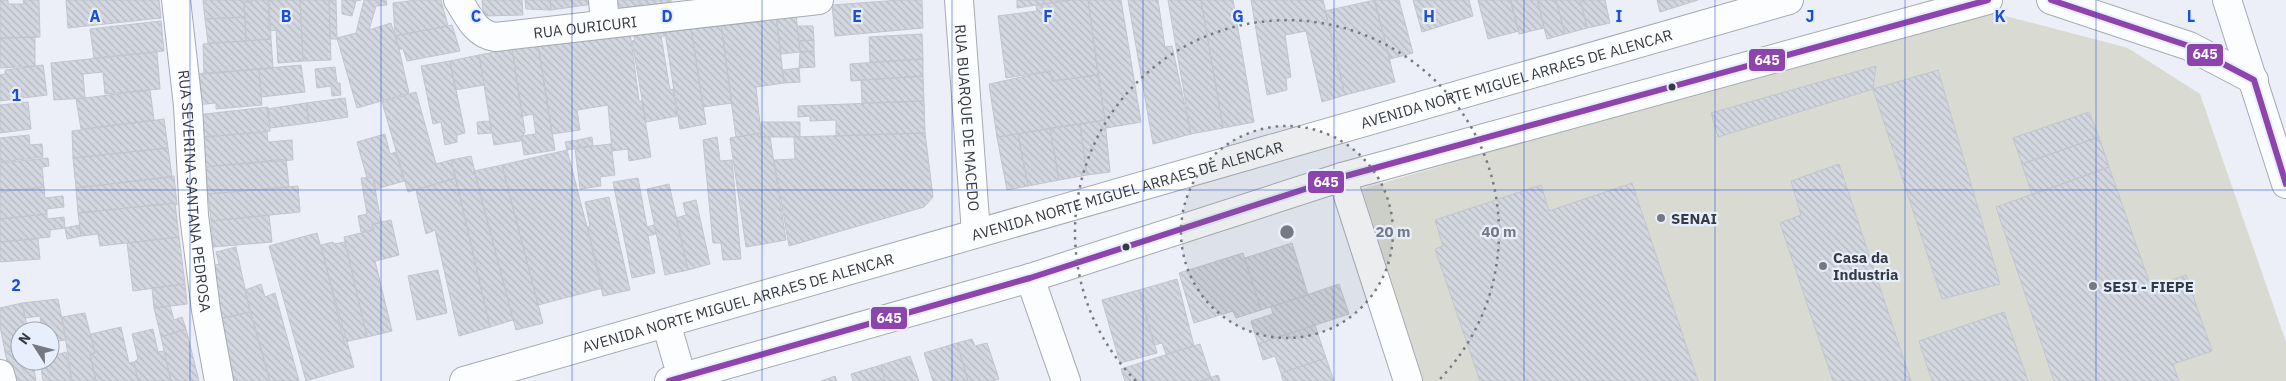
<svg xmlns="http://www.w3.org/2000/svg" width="2286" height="381" font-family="'IBM Plex Sans',sans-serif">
<defs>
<pattern id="building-back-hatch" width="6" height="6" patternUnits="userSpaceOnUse" patternTransform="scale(1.25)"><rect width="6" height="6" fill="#d3d7e0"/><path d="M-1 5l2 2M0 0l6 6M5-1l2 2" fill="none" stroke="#b6b9c1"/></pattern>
</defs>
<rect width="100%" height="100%" fill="#eceff7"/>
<path fill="#d9dbd2" d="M 1979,9 L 2128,48 L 2200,94 L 2286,342 L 2286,381 L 1423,381 L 1362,189 Z"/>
<path fill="url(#building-back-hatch)" stroke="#c2c5cd" d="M 0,0 L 8,0 L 8,4 L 24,4 L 23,0 L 39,0 L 40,37 L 0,38 Z
M 66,0 L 159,0 L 161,18 L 68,28 Z
M 203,0 L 252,0 L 252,2 L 244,2 L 245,17 L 205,19 Z
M 252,0 L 269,0 L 271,39 L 246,41 L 244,2 L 252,2 Z
M 268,0 L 300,0 L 303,61 L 278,63 L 276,30 L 269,31 Z
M 300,0 L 329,0 L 331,60 L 303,61 Z
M 329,0 L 336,0 L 337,39 L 330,39 Z
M 342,0 L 361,0 L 356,1 L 352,16 L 342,14 Z
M 364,0 L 386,0 L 387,5 L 376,6 L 369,30 L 391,23 L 399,49 L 409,93 L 357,108 L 337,38 L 356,33 Z
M 417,0 L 441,0 L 448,26 L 395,36 L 393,3 Z
M 482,0 L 522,0 L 523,15 L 483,16 Z
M 525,0 L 550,0 L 551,10 L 526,9 Z
M 550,0 L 592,0 L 593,4 L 551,10 Z
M 606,0 L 638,0 L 638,7 L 607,12 Z
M 639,0 L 671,0 L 671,2 L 639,6 Z
M 900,0 L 922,0 L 923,28 L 835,36 L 832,5 Z
M 1017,0 L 1070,0 L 1017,8 Z
M 1070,0 L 1088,0 L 1098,75 L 1052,81 L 1050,71 L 1006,78 L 998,16 L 1037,11 L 1036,5 Z
M 1088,0 L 1121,0 L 1141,122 L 1106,128 Z
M 1128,0 L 1158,0 L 1165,47 L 1172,46 L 1191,134 L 1153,144 Z
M 1168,0 L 1201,0 L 1223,128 L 1191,134 Z
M 1201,0 L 1233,0 L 1254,122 L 1223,128 Z
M 1251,0 L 1323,0 L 1345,95 L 1322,102 L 1306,31 L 1285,35 L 1291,77 L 1286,78 L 1287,90 L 1267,95 Z
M 1374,0 L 1399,0 L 1413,53 L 1390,59 Z
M 1375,0 L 1395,82 L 1345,95 L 1325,11 Z
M 1413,0 L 1469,0 L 1473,16 L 1422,32 Z
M 1478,0 L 1511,0 L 1519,31 L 1488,39 Z
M 1510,0 L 1538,0 L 1544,28 L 1519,34 Z
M 1537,0 L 1556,0 L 1565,34 L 1547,39 Z
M 1556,0 L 1580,0 L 1587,28 L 1565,34 Z
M 1581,0 L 1605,0 L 1610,23 L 1587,28 Z
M 1657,0 L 1698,0 L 1660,12 Z
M 796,14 L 800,52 L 781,54 L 776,16 Z
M 776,16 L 784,83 L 756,87 L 761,133 L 736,137 L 721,24 Z
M 245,17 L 246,41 L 208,43 L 205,19 Z
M 161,21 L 164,51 L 94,58 L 90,29 Z
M 690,21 L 706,124 L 680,129 L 664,26 Z
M 721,24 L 732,103 L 703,107 L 691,29 Z
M 452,25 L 460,51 L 407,61 L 403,49 L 399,49 L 395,36 Z
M 664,26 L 667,36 L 661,36 L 670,90 L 673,89 L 677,116 L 646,122 L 632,41 L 635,40 L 633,33 Z
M 797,26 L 813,26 L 814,40 L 799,41 Z
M 630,32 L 639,101 L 642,101 L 651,157 L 629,161 L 628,149 L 612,151 L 608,105 L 577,110 L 580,130 L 552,134 L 538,45 Z
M 922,34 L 923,59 L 870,62 L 869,37 Z
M 35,37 L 35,66 L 0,68 L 0,38 Z
M 271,39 L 273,68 L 204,74 L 203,44 Z
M 814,40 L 814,51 L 800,52 L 799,41 Z
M 538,45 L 555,150 L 524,155 L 521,136 L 536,134 L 533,114 L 522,116 L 512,49 Z
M 512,49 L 525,132 L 520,141 L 494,145 L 479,55 Z
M 814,51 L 815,67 L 799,68 L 800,52 Z
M 157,52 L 160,89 L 105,94 L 103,72 L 83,74 L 85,98 L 54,100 L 51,63 Z
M 479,55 L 484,85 L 455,90 L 450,61 Z
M 923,59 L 923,76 L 851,81 L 850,64 Z
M 450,61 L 465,133 L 457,135 L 457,142 L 445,145 L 441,122 L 433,124 L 421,66 Z
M 43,65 L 47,95 L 0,101 L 0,75 L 5,74 L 5,70 Z
M 301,65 L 305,92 L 261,97 L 259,69 Z
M 1876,66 L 1873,89 L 1718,137 L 1711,113 Z
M 335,67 L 337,83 L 340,83 L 341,95 L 332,96 L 331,86 L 317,88 L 315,69 Z
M 799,68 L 800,82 L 784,83 L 783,70 Z
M 259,69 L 262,105 L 216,109 L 216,103 L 195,105 L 193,74 Z
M 1938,70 L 2000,284 L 1942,299 L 1873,89 Z
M 1050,71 L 1052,81 L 1098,75 L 1105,120 L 997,137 L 989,84 Z
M 923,76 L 924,101 L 862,103 L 861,80 Z
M 150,90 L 154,120 L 81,129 L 76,99 Z
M 416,92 L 436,164 L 451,160 L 456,178 L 408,192 L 382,102 Z
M 345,98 L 348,117 L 309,123 L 306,103 Z
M 924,101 L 925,133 L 836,136 L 836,120 L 810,121 L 810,116 L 798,117 L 798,106 Z
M 28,102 L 31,129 L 0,133 L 0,105 Z
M 306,103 L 309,123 L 270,128 L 267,109 Z
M 268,107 L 270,131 L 198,138 L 196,115 Z
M 2089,112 L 2099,137 L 2022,164 L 2013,138 Z
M 164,119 L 168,148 L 73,158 L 72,131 Z
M 1105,120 L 1110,172 L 1087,175 L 1080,124 Z
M 490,121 L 491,133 L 478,134 L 477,122 Z
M 761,122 L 800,122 L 800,137 L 761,137 Z
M 1080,124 L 1087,175 L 1059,180 L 1050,128 Z
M 1050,128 L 1059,180 L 1028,186 L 1018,134 Z
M 267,132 L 268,142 L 292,140 L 293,160 L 201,167 L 199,137 Z
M 761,133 L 761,137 L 770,137 L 786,240 L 746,247 L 730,138 Z
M 925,133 L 933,197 L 924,207 L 789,246 L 774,160 L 795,159 L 794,137 Z
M 385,134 L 390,154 L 396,152 L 404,181 L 376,189 L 373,177 L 367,178 L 357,142 Z
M 1018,134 L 1028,186 L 1007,190 L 997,137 Z
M 29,135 L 30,145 L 42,144 L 43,157 L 0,162 L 0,138 Z
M 592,137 L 593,146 L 579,148 L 578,140 Z
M 717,137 L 720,161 L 732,160 L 741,259 L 723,260 L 721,243 L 713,243 L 703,140 Z
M 2099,137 L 2109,167 L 2032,195 L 2022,164 Z
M 578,140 L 579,148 L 567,150 L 565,142 Z
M 611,144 L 615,175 L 600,177 L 601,186 L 580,189 L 575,148 Z
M 168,148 L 172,177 L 76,188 L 73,158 Z
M 567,150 L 603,288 L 538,305 L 502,165 Z
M 471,156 L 513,320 L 490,327 L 451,160 Z
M 48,158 L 49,166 L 42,167 L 44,187 L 0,192 L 0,163 Z
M 286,159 L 289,187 L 208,194 L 206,167 Z
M 1839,164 L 1911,381 L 1833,381 L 1780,223 L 1801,215 L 1791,181 Z
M 502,165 L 543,323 L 516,330 L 474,171 Z
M 2109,167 L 2151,287 L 2186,275 L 2212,351 L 2173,364 L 2179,381 L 2054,381 L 1996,207 Z
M 174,176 L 177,205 L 175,203 L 78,213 L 76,188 Z
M 373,177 L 381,223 L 372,224 L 374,230 L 361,232 L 358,216 L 367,214 L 361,178 Z
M 456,178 L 490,327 L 459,336 L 435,230 L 426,234 L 416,190 Z
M 638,178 L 647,227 L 654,225 L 656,234 L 648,236 L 655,273 L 632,278 L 613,182 Z
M 1632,183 L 1698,381 L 1480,381 L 1435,249 L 1443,246 L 1435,220 L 1541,185 L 1549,211 Z
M 669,184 L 688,270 L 665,275 L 647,189 Z
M 298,186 L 300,212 L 211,221 L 208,194 Z
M 44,187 L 45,198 L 63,196 L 64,207 L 47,209 L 47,214 L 0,219 L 0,192 Z
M 609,197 L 630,290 L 603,296 L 587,227 L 590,226 L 585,202 Z
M 696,200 L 710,264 L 688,270 L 676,218 L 686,215 L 683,203 Z
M 175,203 L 179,237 L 100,246 L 98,234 L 81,236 L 78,213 Z
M 47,214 L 47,219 L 64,217 L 65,228 L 50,230 L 50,237 L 0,242 L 0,219 Z
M 269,215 L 272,242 L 213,247 L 211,221 Z
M 391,220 L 399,255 L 375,261 L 392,331 L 367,337 L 344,237 L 374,230 L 372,224 Z
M 79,225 L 81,236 L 67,239 L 65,228 Z
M 317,233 L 354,367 L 306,381 L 269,246 Z
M 179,237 L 185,284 L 133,291 L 127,243 Z
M 38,239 L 40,259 L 0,262 L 0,242 Z
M 333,242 L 334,244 L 345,242 L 367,337 L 344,342 L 321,245 Z
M 1292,243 L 1308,295 L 1261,310 L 1245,258 Z
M 236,247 L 250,312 L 220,319 L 208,267 L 219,264 L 216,252 Z
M 1243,253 L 1261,310 L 1236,318 L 1233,311 L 1194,323 L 1179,273 Z
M 438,270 L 447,313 L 417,320 L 408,276 Z
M 1177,279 L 1194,346 L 1166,354 L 1162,343 L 1154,345 L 1139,290 Z
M 185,284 L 187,304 L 154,308 L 152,288 Z
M 261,284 L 265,297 L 275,293 L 299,381 L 270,381 L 245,290 Z
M 1339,284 L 1349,314 L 1258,344 L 1251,321 L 1273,314 L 1271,307 Z
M 1139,290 L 1157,353 L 1120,363 L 1102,300 Z
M 58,299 L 66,340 L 50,342 L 50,331 L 42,331 L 40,316 L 25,318 L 22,303 Z
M 22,303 L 28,331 L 20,331 L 20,349 L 5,352 L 0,326 L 0,308 Z
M 170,306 L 174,320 L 182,317 L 186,329 L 161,337 L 154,308 Z
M 250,312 L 270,381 L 234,381 L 220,319 Z
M 2004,312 L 2028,381 L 1932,381 L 1919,341 Z
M 85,313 L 95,353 L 90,354 L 96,381 L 72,381 L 62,317 Z
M 1315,325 L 1326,358 L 1281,373 L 1275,356 L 1263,360 L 1258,344 Z
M 121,327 L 129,363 L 134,362 L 138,381 L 96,381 L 90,354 L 95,353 L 91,334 Z
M 153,329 L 158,352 L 164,351 L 171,381 L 138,381 L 134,362 L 138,359 L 132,334 Z
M 186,329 L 199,381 L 171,381 L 161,337 Z
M 972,339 L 975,346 L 987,343 L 999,379 L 992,381 L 968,381 L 957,343 Z
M 957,343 L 968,381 L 933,381 L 924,353 Z
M 1200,344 L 1211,378 L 1201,381 L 1125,381 L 1121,369 Z
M 20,349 L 20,361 L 33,361 L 36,381 L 11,381 L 5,352 Z
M 66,352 L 72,381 L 43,381 L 40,361 L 50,361 L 50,357 Z
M 910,356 L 919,381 L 885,381 L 881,365 Z
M 1326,358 L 1334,381 L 1283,381 L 1281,373 Z
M 881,365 L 885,381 L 853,381 L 851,374 Z
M 1218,375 L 1220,381 L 1200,381 Z
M 835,376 L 837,381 L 821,381 Z"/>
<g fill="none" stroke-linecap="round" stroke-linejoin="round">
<defs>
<g id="minor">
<path id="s1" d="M 176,0 L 188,106 L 194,215 L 206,310 L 219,381"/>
<path id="s2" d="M 458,0 C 468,15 475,34 495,37 L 819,0"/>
<path d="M 603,0 L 605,24"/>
<path id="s3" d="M 959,0 L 976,233"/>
<path d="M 1342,177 L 1408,381"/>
<path d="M 1030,278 L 1066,381"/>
<path d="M 666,323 L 683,381"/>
<path d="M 0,374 L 2,381"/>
</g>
<g id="major">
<path d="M 2051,0 L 2189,46 L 2254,80"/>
<path d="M 2227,0 L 2286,184"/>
<path id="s4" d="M 464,381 L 1789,0"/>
<path d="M 669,381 L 1030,278 L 1342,177 L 1988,0"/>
</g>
</defs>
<use href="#minor" stroke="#a6aab1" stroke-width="30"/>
<use href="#major" stroke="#a6aab1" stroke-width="30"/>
<use href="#minor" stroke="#fcfdfe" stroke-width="28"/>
<use href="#major" stroke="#fcfdfe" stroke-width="28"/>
<defs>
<path id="bus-1" d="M 2051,0 L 2189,46 L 2254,80 L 2286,184
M 669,381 L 1030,278 L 1342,177 L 1988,0"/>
</defs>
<use href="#bus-1" stroke="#e7eefc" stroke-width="10"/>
<use href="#bus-1" stroke="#8e44ad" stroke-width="6"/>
</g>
<path fill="none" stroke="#1d4ed8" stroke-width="1" stroke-opacity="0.55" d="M 190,0 L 190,381M 381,0 L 381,381M 572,0 L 572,381M 762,0 L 762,381M 952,0 L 952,381M 1143,0 L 1143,381M 1334,0 L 1334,381M 1524,0 L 1524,381M 1715,0 L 1715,381M 1905,0 L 1905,381M 2096,0 L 2096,381M 0,190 L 2286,190"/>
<circle cx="1287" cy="232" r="106" fill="#767982" fill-opacity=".12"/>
<g fill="none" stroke="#767982" stroke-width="2.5" stroke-dasharray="2.5 5">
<circle cx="1287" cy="232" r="106"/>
<path d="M1136 381A212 212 0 1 1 1438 381"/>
</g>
<g fill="#363a43" stroke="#e7eefc" stroke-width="2">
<circle cx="1672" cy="87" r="4.5"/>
<circle cx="1126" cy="247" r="4.5"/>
</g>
<g fill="#767982" stroke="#e7eefc" stroke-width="2">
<circle cx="1661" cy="218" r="5"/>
<circle cx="1823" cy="266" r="5"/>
<circle cx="2093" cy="286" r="5"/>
</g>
<g text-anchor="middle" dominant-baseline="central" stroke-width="4.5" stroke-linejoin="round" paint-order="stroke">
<g font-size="15" fill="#363a43" stroke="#e7eefc">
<text stroke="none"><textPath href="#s2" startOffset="145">RUA OURICURI</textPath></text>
<text stroke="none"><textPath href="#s4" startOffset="1095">AVENIDA NORTE MIGUEL ARRAES DE ALENCAR</textPath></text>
<text stroke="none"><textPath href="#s3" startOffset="118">RUA BUARQUE DE MACEDO</textPath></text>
<text stroke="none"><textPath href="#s1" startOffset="192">RUA SEVERINA SANTANA PEDROSA</textPath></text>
<text stroke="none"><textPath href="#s4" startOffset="690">AVENIDA NORTE MIGUEL ARRAES DE ALENCAR</textPath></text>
<text stroke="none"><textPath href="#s4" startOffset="285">AVENIDA NORTE MIGUEL ARRAES DE ALENCAR</textPath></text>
</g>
<g font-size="15" font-weight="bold" fill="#363a43" stroke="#e7eefc" text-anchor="start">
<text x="1671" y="218">SENAI</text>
<text x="1833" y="257">Casa da<tspan x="1833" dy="17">Industria</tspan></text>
<text x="2103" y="286">SESI - FIEPE</text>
</g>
</g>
<g font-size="16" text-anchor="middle" font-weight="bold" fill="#1d4ed8" stroke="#e7eefc" stroke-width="4.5" stroke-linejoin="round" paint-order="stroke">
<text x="95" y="22">A</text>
<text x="286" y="22">B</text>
<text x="476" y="22">C</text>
<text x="667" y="22">D</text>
<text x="857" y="22">E</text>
<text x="1048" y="22">F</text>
<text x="1238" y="22">G</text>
<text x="1429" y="22">H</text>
<text x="1619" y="22">I</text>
<text x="1810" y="22">J</text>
<text x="2000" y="22">K</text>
<text x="2191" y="22">L</text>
<text x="16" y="101">1</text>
<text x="16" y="291">2</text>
</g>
<circle cx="1287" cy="232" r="8" fill="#767982" stroke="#e7eefc" stroke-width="2.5"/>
<g font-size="15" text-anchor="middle" font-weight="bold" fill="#767982" stroke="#e7eefc" stroke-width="4.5" stroke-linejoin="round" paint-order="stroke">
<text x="1393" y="237">20 m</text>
<text x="1499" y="237">40 m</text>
</g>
<g stroke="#e7eefc" stroke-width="2">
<rect x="2186" y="43" width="38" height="24" rx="5" fill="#8e44ad"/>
<rect x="1748" y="48" width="38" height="24" rx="5" fill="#8e44ad"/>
<rect x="1307" y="170" width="38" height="24" rx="5" fill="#8e44ad"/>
<rect x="870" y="306" width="38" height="24" rx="5" fill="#8e44ad"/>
</g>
<g font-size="14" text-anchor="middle" font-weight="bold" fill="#fff">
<text x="2205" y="59">645</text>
<text x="1767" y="65">645</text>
<text x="1326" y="187">645</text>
<text x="889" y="323">645</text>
</g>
<g transform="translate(35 346) rotate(306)"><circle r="24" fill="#e7eefc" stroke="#a0a6b2"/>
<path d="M0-4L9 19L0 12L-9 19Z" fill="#767982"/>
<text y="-8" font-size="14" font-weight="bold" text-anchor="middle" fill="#363a43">N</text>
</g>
</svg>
